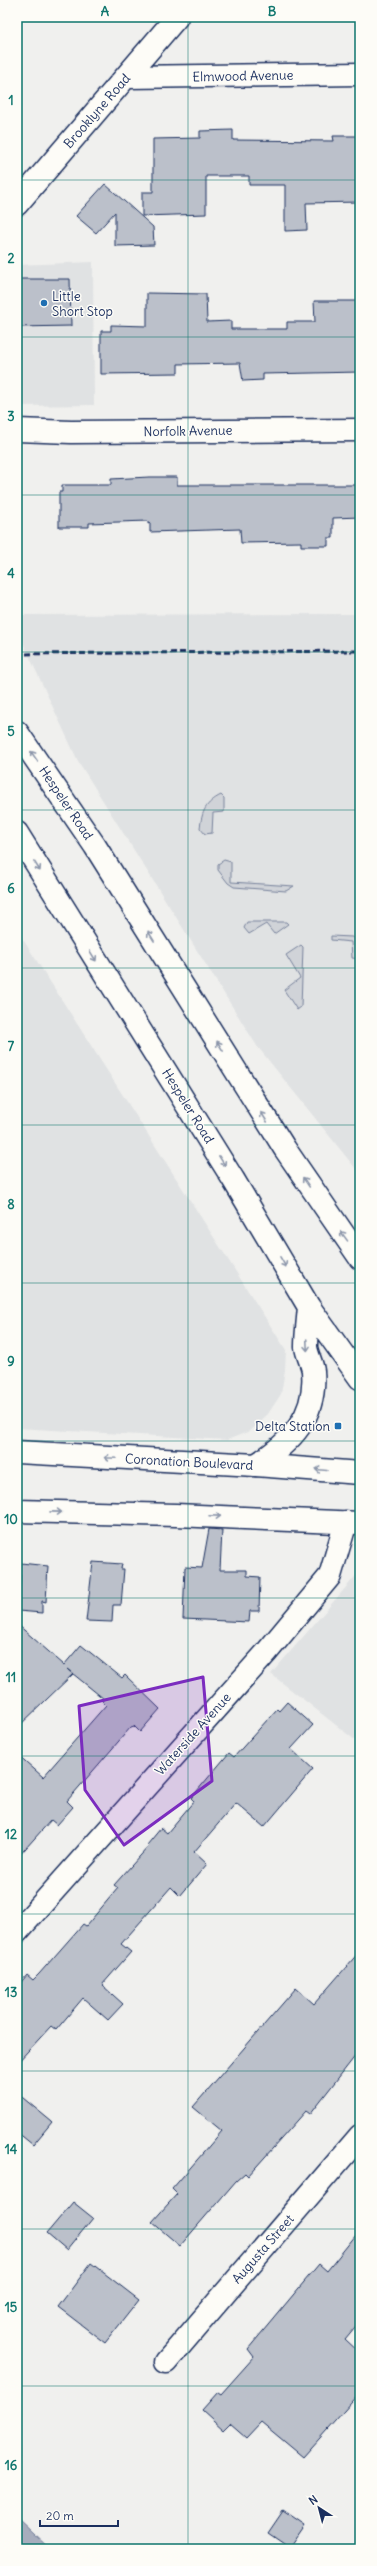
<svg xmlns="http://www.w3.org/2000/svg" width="377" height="2566" font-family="Delius,sans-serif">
<rect width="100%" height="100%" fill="#f0f0ee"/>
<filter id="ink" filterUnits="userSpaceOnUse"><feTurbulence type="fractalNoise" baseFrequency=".025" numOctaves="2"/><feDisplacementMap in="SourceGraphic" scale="8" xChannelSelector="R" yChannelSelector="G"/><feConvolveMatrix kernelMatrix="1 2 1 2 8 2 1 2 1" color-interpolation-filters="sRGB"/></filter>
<g filter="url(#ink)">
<path fill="#e0e2e3" d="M 93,262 L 94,405 L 17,406 L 17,265 Z
M 360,614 L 360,1174 L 257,1046 L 78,761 L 17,630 L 17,615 Z
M 17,930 L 286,1350 L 285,1370 L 281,1394 L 268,1414 L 250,1431 L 227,1440 L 17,1428 Z
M 360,1571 L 360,1744 L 271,1674 Z"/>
<path fill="#d0d3d8" stroke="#76819b" d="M 221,795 L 224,798 L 224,812 L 213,813 L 212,833 L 205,834 L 200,828 C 202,812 205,803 221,795 Z
M 224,860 L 231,862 L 231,882 L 294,886 L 286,891 L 234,887 L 228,883 L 218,870 L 218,864 Z
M 247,922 L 286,922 L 288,924 L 274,934 L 266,924 L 249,934 L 244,928 Z
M 331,936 L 352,937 L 360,946 L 360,959 L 352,958 L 351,942 L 331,940 Z
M 301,945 L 303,947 L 301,1007 L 297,1010 L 284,990 L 300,978 L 286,955 Z"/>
<path fill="#a7adbd" stroke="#6f7b97" d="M 17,2518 L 50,2549 L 17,2549 Z"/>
<path fill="#bbc0ca" stroke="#1b2f5e" d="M 233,130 L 233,140 L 334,141 L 333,136 L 360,136 L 360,202 L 306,203 L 307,230 L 285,231 L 285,185 L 249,185 L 249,176 L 206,176 L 206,214 L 142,216 L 142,192 L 153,192 L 153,139 L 200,138 L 200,131 Z
M 105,184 L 153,227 L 154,245 L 115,246 L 115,212 L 96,233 L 76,216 Z
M 17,279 L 70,279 L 71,326 L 17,327 Z
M 147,293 L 206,294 L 207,322 L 231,321 L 231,329 L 287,329 L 287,322 L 315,322 L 314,301 L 358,301 L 360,372 L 263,374 L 263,380 L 243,381 L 240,363 L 178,364 L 178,373 L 101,374 L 101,331 L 111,331 L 111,325 L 147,326 Z
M 149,477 L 177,477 L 177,485 L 360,485 L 360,517 L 333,518 L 333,538 L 328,538 L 328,546 L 301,546 L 301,542 L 241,543 L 240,529 L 150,532 L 150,523 L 148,524 L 148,521 L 89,523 L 89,527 L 59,527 L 59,492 L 62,492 L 62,485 L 111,485 L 111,479 Z
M 209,1529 L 222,1530 L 220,1570 L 247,1570 L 247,1576 L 260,1577 L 259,1611 L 250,1611 L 249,1622 L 183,1619 L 185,1567 L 202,1568 Z
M 93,1562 L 122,1564 L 121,1569 L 124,1569 L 121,1605 L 113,1605 L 112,1622 L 86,1621 Z
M 21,1563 L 48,1566 L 46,1602 L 42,1601 L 42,1613 L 18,1611 Z
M 17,1624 L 64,1665 L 81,1645 L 122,1678 L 125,1675 L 160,1709 L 140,1732 L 134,1726 L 131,1727 L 67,1801 L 73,1807 L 57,1825 L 51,1820 L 17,1858 L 17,1754 L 43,1777 L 106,1705 L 102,1701 L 104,1699 L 67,1669 L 73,1674 L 17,1728 Z
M 287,1702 L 313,1725 L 291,1749 L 313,1769 L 264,1827 L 236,1803 L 194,1852 L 207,1864 L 180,1896 L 171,1887 L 121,1944 L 131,1952 L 102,1985 L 123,2004 L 108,2020 L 83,1998 L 56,2030 L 51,2026 L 17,2063 L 17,1987 L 27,1975 L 33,1980 L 39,1974 L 83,1924 L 86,1926 L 118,1888 L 114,1885 L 149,1846 L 147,1845 L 161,1828 L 167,1833 L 194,1801 L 191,1798 L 229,1753 L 234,1757 L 277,1709 L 279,1711 Z
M 360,1951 L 360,2050 L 310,2114 L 306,2111 L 248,2176 L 245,2173 L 236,2181 L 180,2246 L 152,2222 L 177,2194 L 172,2189 L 222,2131 L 193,2107 L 296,1988 L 314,2004 Z
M 17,2093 L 52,2122 L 33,2145 L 17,2132 Z
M 73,2202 L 93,2218 L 67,2250 L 47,2233 Z
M 360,2230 L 360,2321 L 345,2339 L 360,2353 L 360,2393 L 303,2457 L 261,2422 L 246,2438 L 230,2424 L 224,2430 L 202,2410 L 218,2392 L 221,2394 L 254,2357 L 248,2349 L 319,2264 L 327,2271 Z
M 91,2263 L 139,2300 L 105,2343 L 58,2307 Z
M 283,2511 L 305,2526 L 290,2548 L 268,2533 Z"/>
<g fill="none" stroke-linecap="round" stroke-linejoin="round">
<defs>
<path id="street" d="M 127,77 L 360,74
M 17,204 L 177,17
M 17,430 L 71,432 L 360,430
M 17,1932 L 266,1653 L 330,1576 L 346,1522
M 166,2362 L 360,2136"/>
<path id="secondary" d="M 17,1452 L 256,1465 L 360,1473
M 17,1511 L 176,1515 L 360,1523"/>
<path id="primary" d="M 17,732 L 95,846 L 285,1149 L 360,1258
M 17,833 L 233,1179 L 309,1307 L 360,1378
M 256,1465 C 291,1442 317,1417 313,1371 C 312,1363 307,1355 306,1347 C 306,1334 308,1320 309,1307"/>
</defs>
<use href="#street" stroke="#1b2f5e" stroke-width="25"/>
<use href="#secondary" stroke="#1b2f5e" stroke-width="25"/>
<use href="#primary" stroke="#1b2f5e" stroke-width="25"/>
<use href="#street" stroke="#fdfcf7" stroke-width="22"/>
<use href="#secondary" stroke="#fdfcf7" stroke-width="22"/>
<use href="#primary" stroke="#fdfcf7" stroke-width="22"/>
<path stroke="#1b2f5e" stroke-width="3" stroke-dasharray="6 3" stroke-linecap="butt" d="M 17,654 L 360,651"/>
</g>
<defs><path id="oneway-shaft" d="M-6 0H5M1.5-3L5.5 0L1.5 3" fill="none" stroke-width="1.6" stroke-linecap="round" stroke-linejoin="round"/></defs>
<g stroke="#8c96aa">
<use href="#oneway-shaft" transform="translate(34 756) rotate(-124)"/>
<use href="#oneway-shaft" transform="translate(37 866) rotate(58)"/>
<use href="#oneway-shaft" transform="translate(151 936) rotate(-122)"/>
<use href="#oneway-shaft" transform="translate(93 956) rotate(58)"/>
<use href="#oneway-shaft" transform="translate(220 1046) rotate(-122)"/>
<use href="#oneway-shaft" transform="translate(264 1117) rotate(-123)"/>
<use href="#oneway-shaft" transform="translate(222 1161) rotate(58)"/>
<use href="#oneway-shaft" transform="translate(306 1182) rotate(-124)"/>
<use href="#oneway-shaft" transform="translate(344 1236) rotate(-126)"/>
<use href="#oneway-shaft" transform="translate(283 1262) rotate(60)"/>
<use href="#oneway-shaft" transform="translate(307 1345) rotate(87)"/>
<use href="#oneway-shaft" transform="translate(110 1458) rotate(-177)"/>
<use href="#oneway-shaft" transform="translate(321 1470) rotate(-175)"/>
<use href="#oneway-shaft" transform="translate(56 1512) rotate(1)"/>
<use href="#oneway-shaft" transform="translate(215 1516) rotate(2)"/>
</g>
</g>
<path fill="#7b2cbf" fill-opacity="0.2" stroke="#7b2cbf" stroke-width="3" stroke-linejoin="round" d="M 203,1677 L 212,1781 L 124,1845 L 85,1790 L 79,1706 Z"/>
<path fill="none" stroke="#0f766e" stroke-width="1" stroke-opacity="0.55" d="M 188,17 L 188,2549M 17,180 L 360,180M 17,337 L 360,337M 17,495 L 360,495M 17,652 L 360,652M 17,810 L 360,810M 17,968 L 360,968M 17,1125 L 360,1125M 17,1283 L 360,1283M 17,1441 L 360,1441M 17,1598 L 360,1598M 17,1756 L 360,1756M 17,1914 L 360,1914M 17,2071 L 360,2071M 17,2229 L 360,2229M 17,2386 L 360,2386"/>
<g fill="#1f6fb2" stroke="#fdfcf7" stroke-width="1.5">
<circle cx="44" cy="303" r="4"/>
<rect x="334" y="1422" width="8" height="8" rx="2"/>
</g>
<g text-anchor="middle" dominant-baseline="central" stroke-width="3" stroke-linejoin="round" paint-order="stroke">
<g font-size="13" fill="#1b2f5e" stroke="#fdfcf7">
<text transform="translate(243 76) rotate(-1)">Elmwood Avenue</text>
<text transform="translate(97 111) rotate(-49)">Brooklyne Road</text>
<text transform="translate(188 431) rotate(-1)">Norfolk Avenue</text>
<text transform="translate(66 803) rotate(56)">Hespeler Road</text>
<text transform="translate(188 1106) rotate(58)">Hespeler Road</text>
<text transform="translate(189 1462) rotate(3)">Coronation Boulevard</text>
<text transform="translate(193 1734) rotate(-48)">Waterside Avenue</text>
<text transform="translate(263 2249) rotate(-49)">Augusta Street</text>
</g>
<g font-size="13" fill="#1b2f5e" stroke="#fdfcf7" text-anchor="start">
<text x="52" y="296">Little<tspan x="52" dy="15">Short Stop</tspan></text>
<text x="330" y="1426" text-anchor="end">Delta Station</text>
</g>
</g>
<rect width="377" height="2566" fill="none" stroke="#fdfcf7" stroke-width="44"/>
<g transform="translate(319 2508) rotate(324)" stroke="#fdfcf7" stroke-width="3" paint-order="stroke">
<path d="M0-3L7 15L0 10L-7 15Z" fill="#1b2f5e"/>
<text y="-6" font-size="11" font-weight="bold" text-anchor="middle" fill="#1b2f5e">N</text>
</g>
<path d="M40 2520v6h78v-6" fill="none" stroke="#1b2f5e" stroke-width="2"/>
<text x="46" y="2520" font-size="12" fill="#1b2f5e" stroke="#fdfcf7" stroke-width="3" paint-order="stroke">20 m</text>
<rect x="22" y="22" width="333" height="2522" fill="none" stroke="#0f766e" stroke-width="1.5"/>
<g font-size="13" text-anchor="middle" font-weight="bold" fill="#0f766e">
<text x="105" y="16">A</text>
<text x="272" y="16">B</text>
<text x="11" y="105">1</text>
<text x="11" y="263">2</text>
<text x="11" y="421">3</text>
<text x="11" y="578">4</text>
<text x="11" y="736">5</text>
<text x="11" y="893">6</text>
<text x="11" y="1051">7</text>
<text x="11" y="1209">8</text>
<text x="11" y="1366">9</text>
<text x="11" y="1524">10</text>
<text x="11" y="1682">11</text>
<text x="11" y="1839">12</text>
<text x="11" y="1997">13</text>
<text x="11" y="2154">14</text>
<text x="11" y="2312">15</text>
<text x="11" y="2470">16</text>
</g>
</svg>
